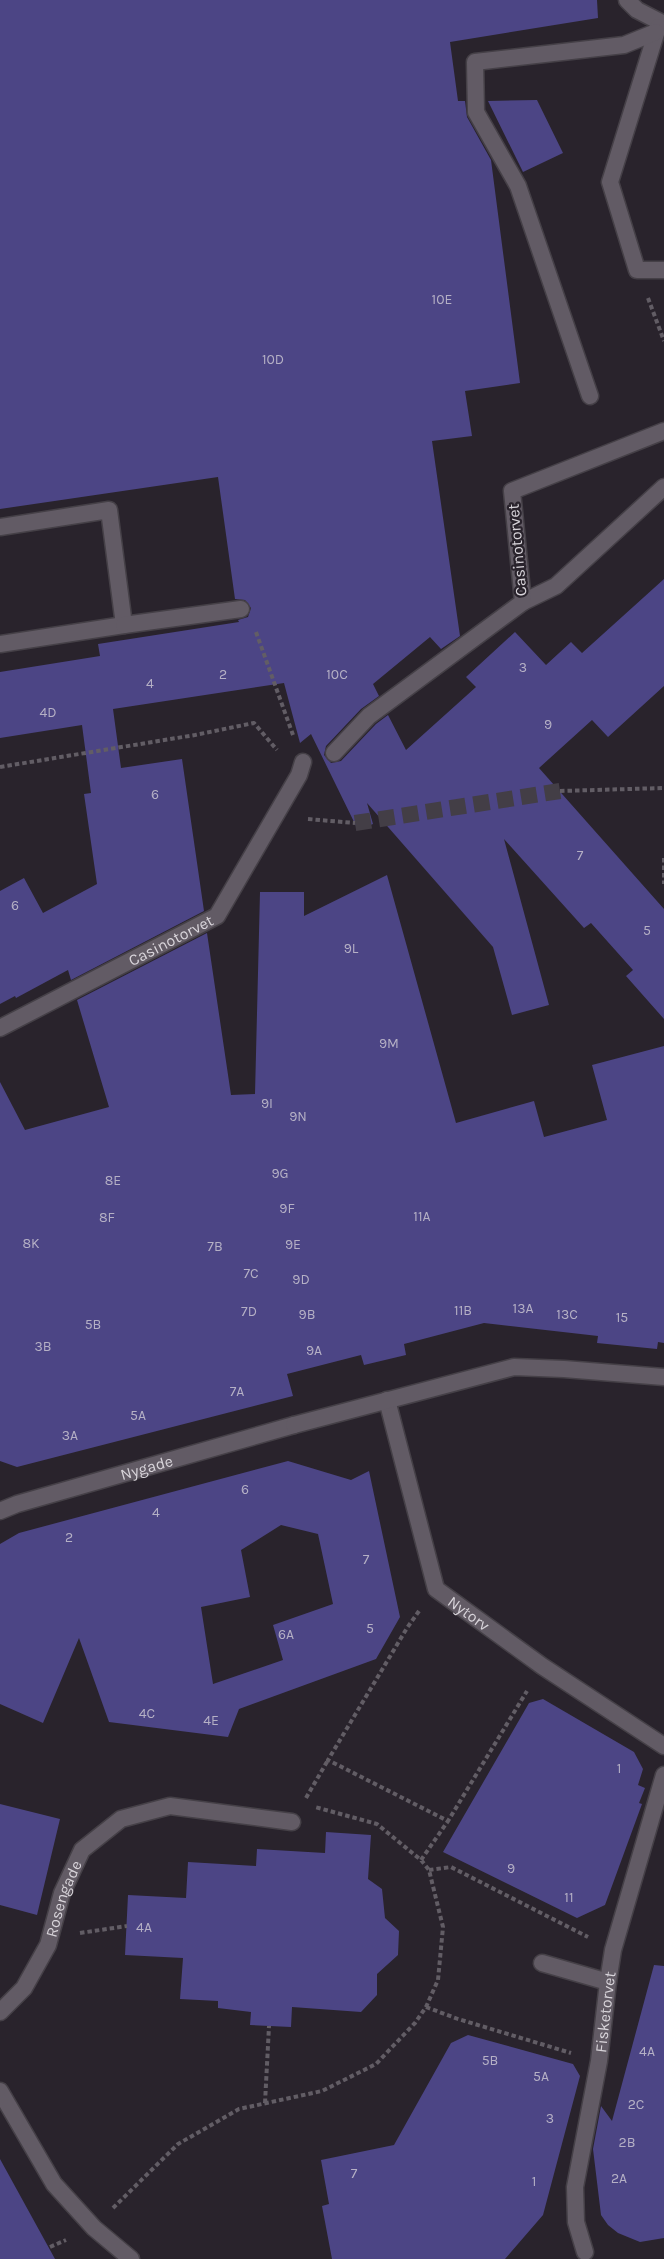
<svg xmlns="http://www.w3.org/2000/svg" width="664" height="2259" font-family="Karla,sans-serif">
<rect width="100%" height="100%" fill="#29232c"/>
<path fill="#4c4585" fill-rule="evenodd" d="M 0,0 L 597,0 L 598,18 L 450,42 L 458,101 L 465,101 L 467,117 L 491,160 L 520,383 L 465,391 L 472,436 L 432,441 L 460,636 L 441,649 L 430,637 L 373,684 L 379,696 L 361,709 L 326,746 L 324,755 L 331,763 L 341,761 L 376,724 L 388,715 L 406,750 L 476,687 L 466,677 L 515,632 L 546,665 L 571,642 L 582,653 L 664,579 L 664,686 L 608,737 L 592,720 L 539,768 L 664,909 L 664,1019 L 626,976 L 633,970 L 591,923 L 584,928 L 504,839 L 549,1005 L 512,1015 L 493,947 L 367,803 L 373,824 L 358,830 L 311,734 L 300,743 L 284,683 L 113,709 L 121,768 L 182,759 L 204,911 L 71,980 L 68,970 L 16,998 L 15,996 L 0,1004 L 0,891 L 24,878 L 43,913 L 97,884 L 84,794 L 91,793 L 82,725 L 0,738 L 0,672 L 100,656 L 98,644 L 239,622 L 238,620 L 248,617 L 251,608 L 245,600 L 235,599 L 218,477 L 0,509 Z
M 537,100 L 563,153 L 523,172 L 488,101 Z
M 387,875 L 456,1123 L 534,1101 L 544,1137 L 607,1120 L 592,1065 L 664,1046 L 664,1343 L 658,1342 L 657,1349 L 597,1343 L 598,1336 L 484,1323 L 404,1344 L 406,1355 L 364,1365 L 361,1355 L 287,1374 L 293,1396 L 17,1467 L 0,1461 L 0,1082 L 25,1130 L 109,1107 L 77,1000 L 207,933 L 231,1095 L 255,1094 L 260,892 L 304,892 L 304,916 Z
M 288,1461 L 351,1480 L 369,1471 L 400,1617 L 376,1659 L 239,1709 L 228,1737 L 109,1722 L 79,1638 L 43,1723 L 0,1704 L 0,1544 L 19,1533 ZM 281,1525 L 318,1534 L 333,1604 L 273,1625 L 283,1660 L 213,1684 L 201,1607 L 250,1597 L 241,1550 Z
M 543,1699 L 634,1752 L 643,1769 L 638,1785 L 645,1788 L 639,1803 L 642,1804 L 605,1905 L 577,1918 L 443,1852 L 529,1703 Z
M 0,1804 L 60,1819 L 37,1915 L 0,1905 Z
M 326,1832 L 371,1835 L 368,1879 L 382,1889 L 385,1918 L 399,1931 L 398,1955 L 377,1974 L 377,1995 L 361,2012 L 292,2007 L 291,2027 L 250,2025 L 251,2012 L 218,2008 L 218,2001 L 180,1999 L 183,1958 L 125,1955 L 128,1895 L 186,1898 L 188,1862 L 256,1866 L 257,1849 L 325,1853 Z
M 654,1965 L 664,1966 L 664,2238 L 640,2242 L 618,2233 L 608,2225 L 601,2215 L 593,2149 L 601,2106 L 612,2121 Z
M 468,2035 L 573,2064 L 580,2076 L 543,2215 L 505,2259 L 332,2259 L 322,2206 L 329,2204 L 321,2160 L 394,2145 L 451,2043 Z
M 0,2159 L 55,2259 L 0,2259 Z"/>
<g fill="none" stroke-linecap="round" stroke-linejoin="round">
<path stroke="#433e46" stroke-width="16" stroke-dasharray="16 8" stroke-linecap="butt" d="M 355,823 L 560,791"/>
<defs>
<g id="service">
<path d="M 627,0 L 637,10 L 664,24"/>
<path d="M 658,27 L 610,182 L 637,270 L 664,270"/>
<path d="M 590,396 L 518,186 L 476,112 L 475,62 L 624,45 L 656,32"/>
<path d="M 0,527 L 109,510 L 124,625 L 0,644"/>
<path d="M 523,602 L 556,586 L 664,487"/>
<path d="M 124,625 L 241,609"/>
<path id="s1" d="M 0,1028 L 217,916 L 299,775 L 303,762"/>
<path d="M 542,1963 L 608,1982"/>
</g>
<g id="pedestrian">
<path id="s2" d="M 387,1400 L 436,1589 L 542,1666 L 664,1746"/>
<path id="s3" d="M 0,1511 L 17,1504 L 294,1425"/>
<path id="s4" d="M 0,2012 L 24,1988 L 48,1945 L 62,1893 L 82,1850 L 121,1819 L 170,1806 L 292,1822"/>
<path d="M 0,2091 L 54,2184 L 94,2228 L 131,2259"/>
<path id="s5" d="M 585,2252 L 576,2222 L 575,2187 L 599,2061 L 608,1982 L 613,1950 L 664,1775"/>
</g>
<path id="minor" d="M 334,753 L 369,716 L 523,602 L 512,491 L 664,431
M 294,1425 L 514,1367 L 564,1369 L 664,1377"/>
</defs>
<use href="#service" stroke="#454047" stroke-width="19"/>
<use href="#pedestrian" stroke="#454047" stroke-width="19"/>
<use href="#minor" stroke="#454047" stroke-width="19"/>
<path stroke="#625d65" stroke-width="4" stroke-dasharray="4.5 3" stroke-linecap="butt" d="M 648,298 L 664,341
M 256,632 L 293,735
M 0,767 L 195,735 L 254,723 L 277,750
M 560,791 L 664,788
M 308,819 L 355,823
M 664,858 L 664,884
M 419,1611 L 407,1628 L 328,1760 L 448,1821 L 527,1691
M 306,1798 L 328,1760
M 421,1860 L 448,1821
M 429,1870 L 451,1867 L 588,1937
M 80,1933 L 127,1926
M 426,2007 L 458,2019 L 571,2053
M 265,2103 L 269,2026
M 113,2208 L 178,2144 L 239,2109 L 322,2091 L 376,2064 L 415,2023 L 426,2007 L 438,1980 L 443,1927 L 429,1870 L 421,1860 L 377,1824 L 315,1807
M 50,2247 L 66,2240"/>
<use href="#service" stroke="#625b65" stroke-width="16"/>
<use href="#pedestrian" stroke="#625b65" stroke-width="16"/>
<use href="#minor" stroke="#625b65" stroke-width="16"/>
</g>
<g text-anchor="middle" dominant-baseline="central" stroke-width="4.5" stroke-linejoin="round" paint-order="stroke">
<g font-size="14" fill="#b5b0c5">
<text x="442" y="299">10E</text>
<text x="273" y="359">10D</text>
<text x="523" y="667">3</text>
<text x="223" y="674">2</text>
<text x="337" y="674">10C</text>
<text x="150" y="683">4</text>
<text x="48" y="712">4D</text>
<text x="548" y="724">9</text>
<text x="155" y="794">6</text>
<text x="580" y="855">7</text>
<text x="15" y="905">6</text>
<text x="647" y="930">5</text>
<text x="351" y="948">9L</text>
<text x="389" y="1043">9M</text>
<text x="267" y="1103">9I</text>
<text x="298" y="1116">9N</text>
<text x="280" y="1173">9G</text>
<text x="113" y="1180">8E</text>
<text x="287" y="1208">9F</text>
<text x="422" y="1216">11A</text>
<text x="107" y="1217">8F</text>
<text x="31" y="1243">8K</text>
<text x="293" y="1244">9E</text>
<text x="215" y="1246">7B</text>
<text x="251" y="1273">7C</text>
<text x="301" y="1279">9D</text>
<text x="523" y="1308">13A</text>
<text x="463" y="1310">11B</text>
<text x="249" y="1311">7D</text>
<text x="307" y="1314">9B</text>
<text x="567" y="1314">13C</text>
<text x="622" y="1317">15</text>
<text x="93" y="1324">5B</text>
<text x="43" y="1346">3B</text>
<text x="314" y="1350">9A</text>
<text x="237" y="1391">7A</text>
<text x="138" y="1415">5A</text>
<text x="70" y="1435">3A</text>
<text x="245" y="1489">6</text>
<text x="156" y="1512">4</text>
<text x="69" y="1537">2</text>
<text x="366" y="1559">7</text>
<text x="370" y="1628">5</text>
<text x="286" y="1634">6A</text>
<text x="147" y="1713">4C</text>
<text x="211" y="1720">4E</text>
<text x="619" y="1768">1</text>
<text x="511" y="1868">9</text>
<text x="569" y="1897">11</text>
<text x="144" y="1927">4A</text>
<text x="647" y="2051">4A</text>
<text x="490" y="2060">5B</text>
<text x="541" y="2076">5A</text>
<text x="636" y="2104">2C</text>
<text x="550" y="2118">3</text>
<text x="627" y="2142">2B</text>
<text x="354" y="2173">7</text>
<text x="619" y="2178">2A</text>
<text x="534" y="2181">1</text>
</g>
<g font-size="16" fill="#d8d4da" stroke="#29232c">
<text transform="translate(517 550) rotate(-95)">Casinotorvet</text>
<text stroke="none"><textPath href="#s1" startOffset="192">Casinotorvet</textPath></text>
<text stroke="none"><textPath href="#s3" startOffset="153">Nygade</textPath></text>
<text stroke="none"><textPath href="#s2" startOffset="236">Nytorv</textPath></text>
<text stroke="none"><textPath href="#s4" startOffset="132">Rosengade</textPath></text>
<text stroke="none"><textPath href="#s5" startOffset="244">Fisketorvet</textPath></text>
</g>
</g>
</svg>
